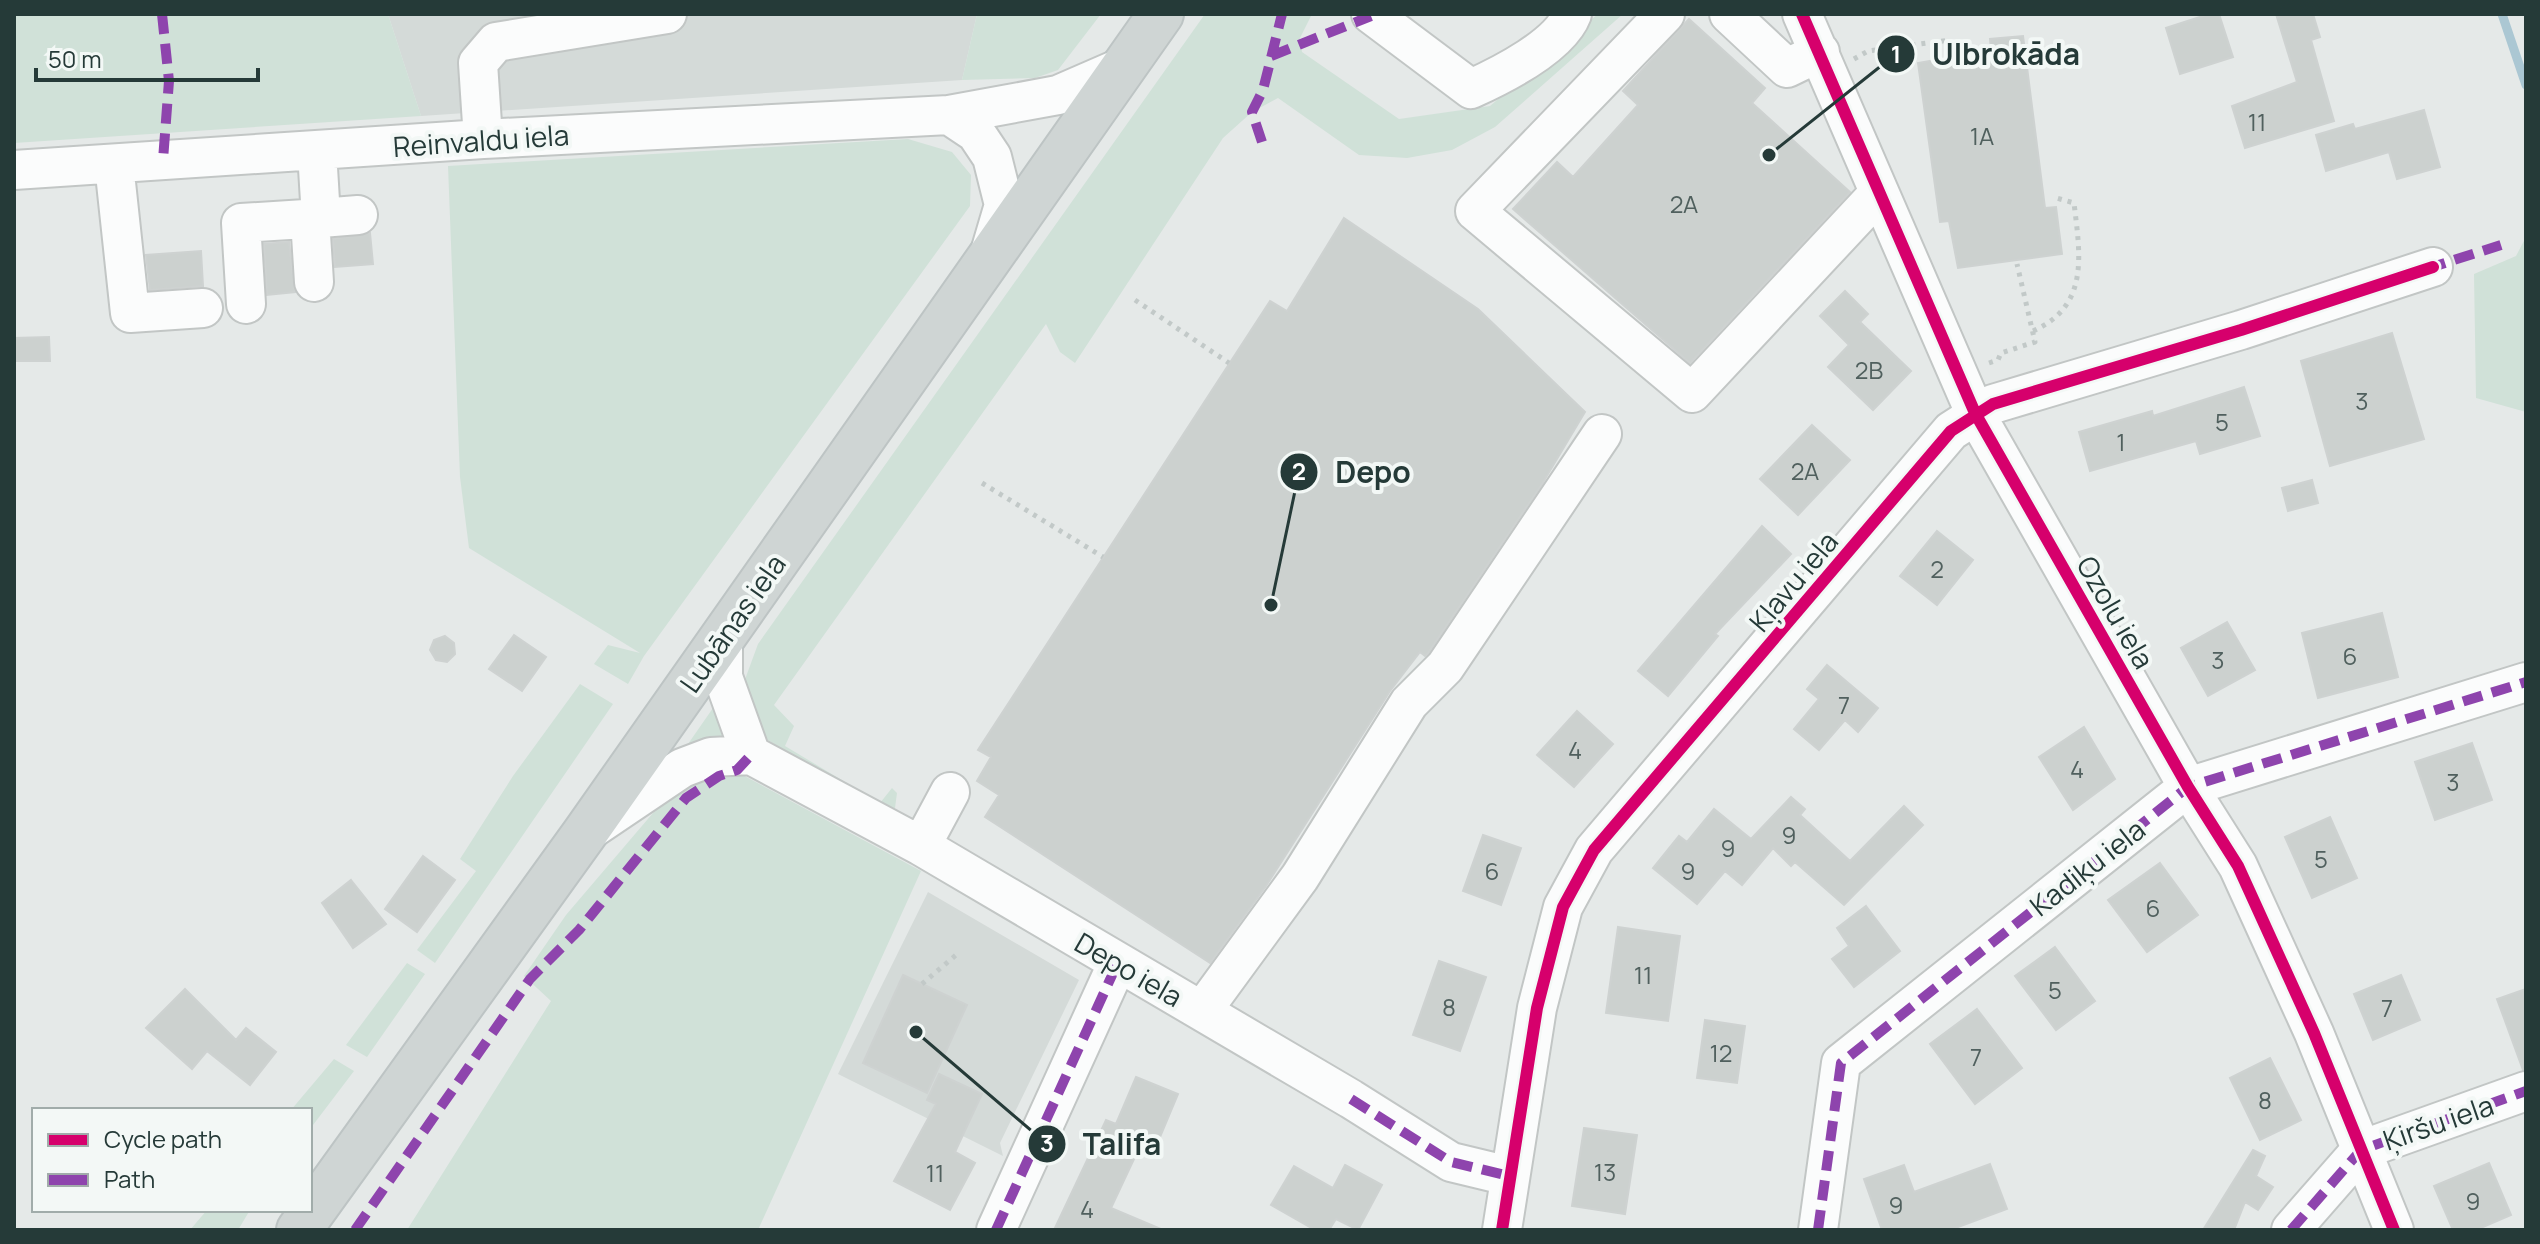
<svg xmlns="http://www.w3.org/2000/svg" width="2540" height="1244" font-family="Manrope,sans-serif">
<rect width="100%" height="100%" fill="#e5e9e8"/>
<path fill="#d4dad8" d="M 388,14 L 977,14 L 962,80 L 421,116 Z
M 928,892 L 1079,980 L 1000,1143 L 1003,1156 L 838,1074 Z"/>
<path fill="#d0e1d8" d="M 14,14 L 388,14 L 421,116 L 14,143 Z
M 977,14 L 1101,14 L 1058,70 L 1035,78 L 962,80 Z
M 1205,14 L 1312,14 L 1300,38 L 1302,52 L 1399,119 L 1490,106 L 1598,14 L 1623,14 L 1495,127 L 1452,150 L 1407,158 L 1359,155 L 1278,98 L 1252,112 L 1223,138 L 1075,363 L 1060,352 L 1046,324 L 774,705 L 794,726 L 785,746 L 880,803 L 892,788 L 897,793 L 895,808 L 882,809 L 766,739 L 740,693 L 758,644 Z
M 908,139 L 952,152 L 971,175 L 970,206 L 644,656 L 628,684 L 594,664 L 608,645 L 640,653 L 469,548 L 460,477 L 448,166 Z
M 2526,237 L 2526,412 L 2476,398 L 2474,274 L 2516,256 Z
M 580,684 L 613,704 L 435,963 L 417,950 L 476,871 L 460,859 L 513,776 Z
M 713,708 L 731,741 L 688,748 L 688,744 Z
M 726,766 L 921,871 L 758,1230 L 407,1230 L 551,1001 L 524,976 L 566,915 L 676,786 Z
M 407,963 L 425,974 L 367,1057 L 346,1045 Z
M 334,1059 L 354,1071 L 310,1129 L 310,1110 L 291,1110 Z
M 207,1210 L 250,1210 L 238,1230 L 190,1230 Z"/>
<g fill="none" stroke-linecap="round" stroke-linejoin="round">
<path stroke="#abc7d3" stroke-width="9" d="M 2502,14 L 2526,85"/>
</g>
<path fill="#ccd1cf" stroke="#ced2d1" stroke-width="2" d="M 2209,14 L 2219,14 L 2233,57 L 2180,74 L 2166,28 Z
M 2276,14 L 2313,14 L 2320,37 L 2311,40 L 2334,121 L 2245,148 L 2232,106 L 2297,82 Z
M 1689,19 L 1765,88 L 1752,103 L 1850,192 L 1690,363 L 1513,209 L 1557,162 L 1573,177 L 1638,105 L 1623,91 Z
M 2023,36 L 2045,208 L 2056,207 L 2062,254 L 1958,268 L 1949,221 L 1940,222 L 1918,63 L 1991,50 L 1990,39 Z
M 2424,110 L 2440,167 L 2397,179 L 2389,152 L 2326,171 L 2316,135 L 2353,124 L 2355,129 Z
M 1344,218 L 1478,309 L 1585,412 L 1542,484 L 1428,653 L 1425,656 L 1420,652 L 1390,691 L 1266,886 L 1210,963 L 985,817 L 999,795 L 977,781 L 991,757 L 978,750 L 1270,301 L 1287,311 Z
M 370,233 L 373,264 L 335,267 L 333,239 Z
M 289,242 L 295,292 L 267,295 L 264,244 Z
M 201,251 L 203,286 L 150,290 L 146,255 Z
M 1845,291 L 1868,314 L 1860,322 L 1911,371 L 1873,410 L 1828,367 L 1849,345 L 1820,316 Z
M 2392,333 L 2424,439 L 2330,466 L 2301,361 Z
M 49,337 L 50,361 L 14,361 L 14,338 Z
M 2244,387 L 2260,436 L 2200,454 L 2196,441 L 2090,471 L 2079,432 L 2152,411 L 2153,416 Z
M 1812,425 L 1850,460 L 1798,515 L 1760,479 Z
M 2312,480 L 2318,503 L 2288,511 L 2282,488 Z
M 1762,526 L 1791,554 L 1715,634 L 1718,636 L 1668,696 L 1638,671 Z
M 1937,531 L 1973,560 L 1937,605 L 1900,576 Z
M 2382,613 L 2398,677 L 2318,698 L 2302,633 Z
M 2227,622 L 2255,670 L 2208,696 L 2181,648 Z
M 514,635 L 546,657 L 522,691 L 489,669 Z
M 445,636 L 454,643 L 455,654 L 447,662 L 436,660 L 430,650 L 434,640 Z
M 1827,665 L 1878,708 L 1858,732 L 1845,720 L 1819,750 L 1794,729 L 1819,699 L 1807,689 Z
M 1577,711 L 1613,744 L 1574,787 L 1537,755 Z
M 2084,727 L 2115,779 L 2073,810 L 2039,757 Z
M 2472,743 L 2492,800 L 2435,820 L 2415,762 Z
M 1791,797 L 1805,809 L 1800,815 L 1850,861 L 1904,806 L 1923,825 L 1844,905 L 1795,862 L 1791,866 L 1773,848 L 1742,885 L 1725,871 L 1697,904 L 1653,868 L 1679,836 L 1687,842 L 1714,809 L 1751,839 Z
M 2330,817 L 2357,878 L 2312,898 L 2285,837 Z
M 1483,835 L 1521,848 L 1501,905 L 1463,891 Z
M 423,856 L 455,880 L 417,932 L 385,909 Z
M 2160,863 L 2198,915 L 2147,952 L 2108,900 Z
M 351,880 L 386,924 L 353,948 L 322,903 Z
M 1866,906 L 1900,951 L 1854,987 L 1832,959 L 1849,946 L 1837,928 Z
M 1618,927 L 1680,936 L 1668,1021 L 1606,1013 Z
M 2055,947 L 2095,1001 L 2056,1030 L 2015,976 Z
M 1439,961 L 1486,977 L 1460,1051 L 1413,1035 Z
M 903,975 L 967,1005 L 927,1093 L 863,1063 Z
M 2401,975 L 2420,1020 L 2373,1040 L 2354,994 Z
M 185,989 L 236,1040 L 246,1028 L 276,1052 L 250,1085 L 207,1051 L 192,1069 L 146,1028 Z
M 2526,989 L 2526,1070 L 2523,1070 L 2497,999 Z
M 1977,1009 L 2022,1068 L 1975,1104 L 1930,1044 Z
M 1705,1020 L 1745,1026 L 1737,1083 L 1697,1078 Z
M 2270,1058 L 2301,1120 L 2260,1140 L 2230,1078 Z
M 939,1074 L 982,1094 L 955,1152 L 975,1163 L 950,1210 L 894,1181 L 936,1104 L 927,1100 Z
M 1136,1077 L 1178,1094 L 1155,1149 L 1141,1144 L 1111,1208 L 1163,1230 L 1054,1230 L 1106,1120 L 1116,1124 Z
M 1584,1128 L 1637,1135 L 1625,1214 L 1572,1206 Z
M 2253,1150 L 2265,1156 L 2256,1176 L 2273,1187 L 2258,1210 L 2245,1202 L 2234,1230 L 2203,1230 Z
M 2489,1163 L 2511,1215 L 2476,1230 L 2453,1230 L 2434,1186 Z
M 1990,1164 L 2007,1209 L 1950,1230 L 1882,1230 L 1864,1179 L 1904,1165 L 1914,1192 Z
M 1345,1165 L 1382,1185 L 1358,1230 L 1336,1219 L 1329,1230 L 1315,1230 L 1271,1205 L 1294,1166 L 1333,1188 Z"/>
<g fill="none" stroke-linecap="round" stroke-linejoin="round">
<defs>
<path id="minor" d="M 1371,14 L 1471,89 C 1502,75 1560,46 1572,14
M 1665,14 L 1475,211 L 1692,393 L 1879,193
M 1729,14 L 1787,68 L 1820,52
M 1802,14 L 1975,413 L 2188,787 L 2238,866 L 2314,1033 L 2394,1230
M 949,115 L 976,133 L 992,157 L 1004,205 L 991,249
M 483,139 L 478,63 L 496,42 L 667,14
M 114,164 L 130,313 L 203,308
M 14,170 L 483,139 L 949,115 L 1058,95 L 1127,65
M 321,218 L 358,215
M 310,219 L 314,282
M 246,304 L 241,223 L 321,218 L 317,151
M 723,637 L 723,677 L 751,755
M 590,830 L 682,768 L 711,757 L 751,755 L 921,846 L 1351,1099 L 1451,1162 L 1509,1176
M 921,846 L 950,792
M 1202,1011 L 1300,877 L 1409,703 L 1445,667 L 1602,434
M 996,1230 L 1118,962
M 1502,1230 L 1537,1008 L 1563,907 L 1594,850 L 1951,431 L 1993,404 L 2241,330 L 2433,267
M 1818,1230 L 1841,1063 L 2188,787 L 2526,682
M 2291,1230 L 2361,1150 L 2526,1091"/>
<path id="major" d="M 299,1230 L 585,833 L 1161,14"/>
</defs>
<use href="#minor" stroke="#c2c6c5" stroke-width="42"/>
<use href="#major" stroke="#bdc4c4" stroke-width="48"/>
<path stroke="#c2c9c8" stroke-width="5" stroke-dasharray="4 6" stroke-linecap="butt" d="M 1854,59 L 1868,51 L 1950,40
M 1135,300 L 1229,363
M 2033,331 C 2090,306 2080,254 2074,203 L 2053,197
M 1989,363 L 1998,360 L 2001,353 L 2035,342 L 2017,264
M 982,483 L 1103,557
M 922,984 L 956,955"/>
<use href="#minor" stroke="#fbfcfc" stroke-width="38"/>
<use href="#major" stroke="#cfd5d4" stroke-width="44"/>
<path stroke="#8e44ad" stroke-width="10" stroke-dasharray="20 10" stroke-linecap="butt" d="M 162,14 L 169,81 L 163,160
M 1271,56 L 1371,16
M 1262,142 L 1252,112 L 1263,90 L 1282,14
M 2426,269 L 2501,245
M 1351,1099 L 1451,1162 L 1509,1176
M 355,1230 L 530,979 L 579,930 L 686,798 L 719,776 L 737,770 L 751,755
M 996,1230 L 1118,962
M 1818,1230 L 1841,1063 L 2188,787 L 2526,682
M 2291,1230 L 2361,1150 L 2526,1091"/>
<defs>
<path id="cycleway" d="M 1802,14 L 1975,413 L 2188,787 L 2238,866 L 2314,1033 L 2394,1230
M 1502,1230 L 1537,1008 L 1563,907 L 1594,850 L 1951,431 L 1993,404 L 2241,330 L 2433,267"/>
</defs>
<use href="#cycleway" stroke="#f3f8f6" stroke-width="17"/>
<use href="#cycleway" stroke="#d6006c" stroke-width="12"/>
</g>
<g text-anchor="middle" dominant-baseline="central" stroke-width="8" stroke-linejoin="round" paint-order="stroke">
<g font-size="24" fill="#50605e">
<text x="2257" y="121">11</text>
<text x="1982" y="135">1A</text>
<text x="1684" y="203">2A</text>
<text x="1869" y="369">2B</text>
<text x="2362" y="400">3</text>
<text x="2222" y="421">5</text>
<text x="2121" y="441">1</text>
<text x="1805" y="470">2A</text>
<text x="1937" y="568">2</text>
<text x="2350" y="655">6</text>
<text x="2218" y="659">3</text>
<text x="1844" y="704">7</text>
<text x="1575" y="749">4</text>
<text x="2077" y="768">4</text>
<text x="2453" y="781">3</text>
<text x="1789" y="834">9</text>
<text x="1728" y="847">9</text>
<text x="2321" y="858">5</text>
<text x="1492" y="870">6</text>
<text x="1688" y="870">9</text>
<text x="2153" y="907">6</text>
<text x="1643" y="974">11</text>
<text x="2055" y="989">5</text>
<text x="1449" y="1006">8</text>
<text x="2387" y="1007">7</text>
<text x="1721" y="1052">12</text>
<text x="1976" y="1056">7</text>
<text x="2265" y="1099">8</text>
<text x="1605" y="1171">13</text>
<text x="935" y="1172">11</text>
<text x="2473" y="1200">9</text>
<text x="1896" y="1204">9</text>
<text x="1087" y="1208">4</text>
</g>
<g font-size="28" fill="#253a38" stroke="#f3f8f6">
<text transform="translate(481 140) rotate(-4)">Reinvaldu iela</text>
<text transform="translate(1793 581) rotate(-50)">Kļavu iela</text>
<text transform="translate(2116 612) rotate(60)">Ozolu iela</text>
<text transform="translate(732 623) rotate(-55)">Lubānas iela</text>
<text transform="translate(2087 867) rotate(-38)">Kadiķu iela</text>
<text transform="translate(1129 969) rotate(30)">Depo iela</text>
<text transform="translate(2438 1122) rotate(-19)">Ķiršu iela</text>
</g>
</g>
<path fill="none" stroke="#253a38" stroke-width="3" d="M1769 155L1896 54M1271 605L1299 472M916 1032L1047 1144"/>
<g fill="#253a38" stroke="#f3f8f6" stroke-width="3">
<circle cx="1769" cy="155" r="8"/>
<circle cx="1271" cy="605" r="8"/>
<circle cx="916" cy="1032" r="8"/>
<circle cx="1896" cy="54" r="20"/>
<circle cx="1299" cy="472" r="20"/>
<circle cx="1047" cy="1144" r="20"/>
</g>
<g font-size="24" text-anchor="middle" font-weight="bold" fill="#fff">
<text x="1896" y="63">1</text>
<text x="1299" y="480">2</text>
<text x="1047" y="1152">3</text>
</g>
<g font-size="30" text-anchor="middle" font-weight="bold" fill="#253a38" stroke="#f3f8f6" stroke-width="8" stroke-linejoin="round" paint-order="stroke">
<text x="2006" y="65">Ulbrokāda</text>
<text x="1373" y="483">Depo</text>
<text x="1122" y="1155">Talifa</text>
</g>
<rect width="2540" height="1244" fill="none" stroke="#253a38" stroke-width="32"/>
<rect x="32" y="1108" width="280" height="104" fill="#f3f8f6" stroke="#a1acaa" stroke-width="2"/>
<rect x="48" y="1134" width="40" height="12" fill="#d6006c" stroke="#a1acaa" stroke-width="2"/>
<text x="104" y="1148" font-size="24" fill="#253a38">Cycle path</text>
<rect x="48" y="1174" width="40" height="12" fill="#8e44ad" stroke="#a1acaa" stroke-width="2"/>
<text x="104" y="1188" font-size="24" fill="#253a38">Path</text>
<path d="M36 68v12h222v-12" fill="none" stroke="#253a38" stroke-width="4"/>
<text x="48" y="68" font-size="24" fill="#253a38" stroke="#f3f8f6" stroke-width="6" paint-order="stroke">50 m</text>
</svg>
